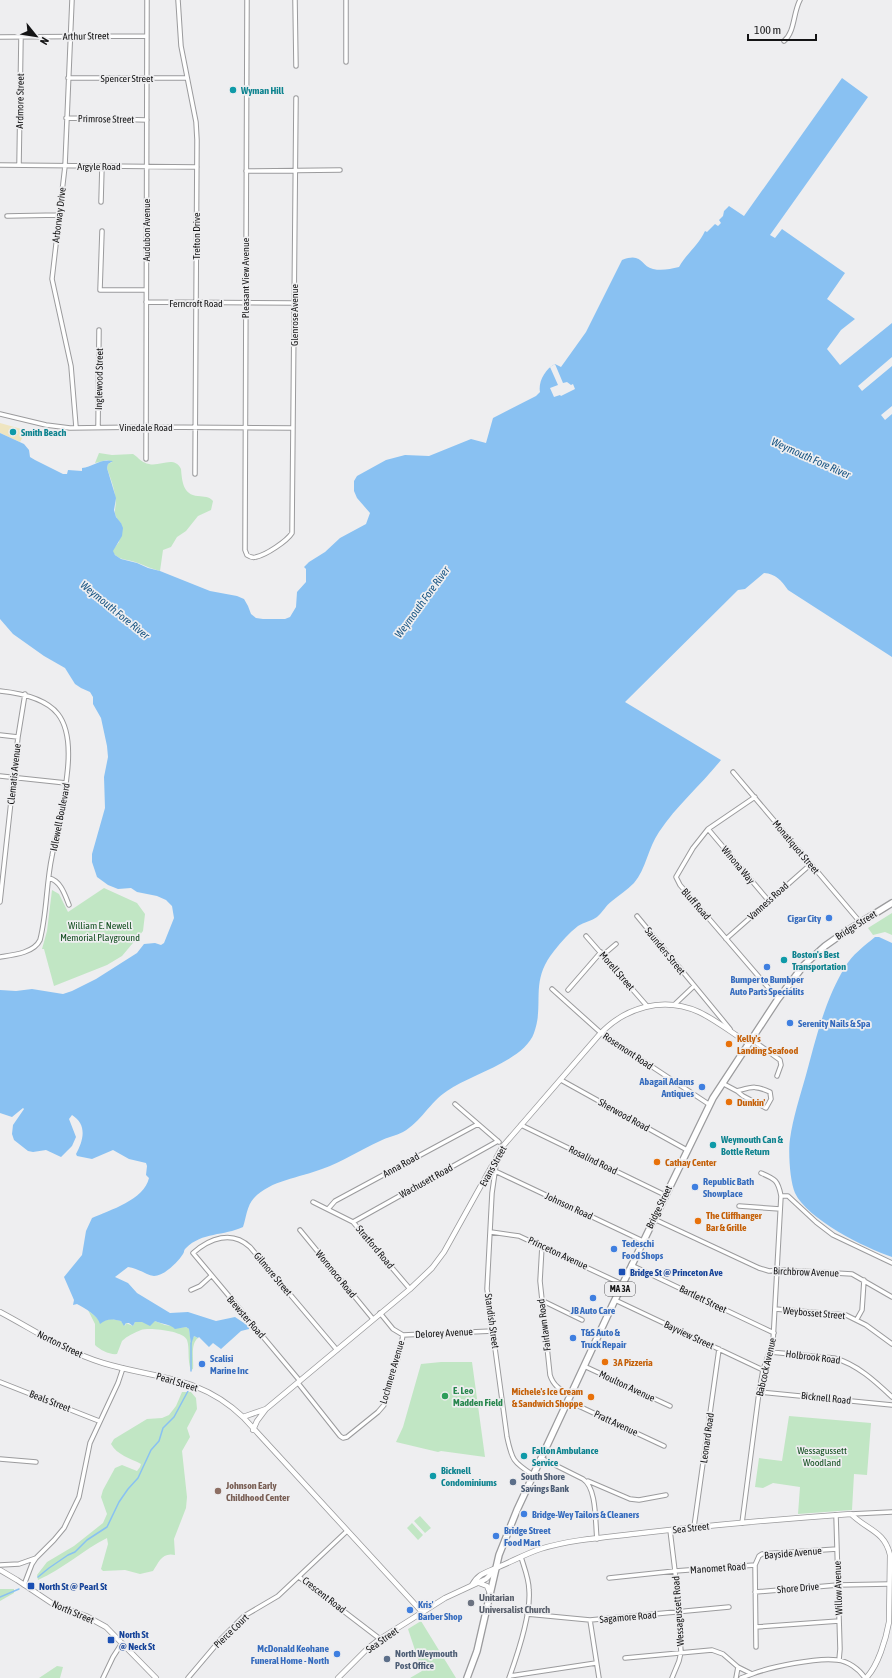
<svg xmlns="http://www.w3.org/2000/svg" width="892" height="1678" font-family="'Asap Condensed',sans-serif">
<rect width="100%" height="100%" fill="#eeeef0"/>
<path fill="#c1e6c4" d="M 99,453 L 112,455 L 133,454 C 139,458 142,463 149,464 C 160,467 174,455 181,469 C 182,481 183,495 198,496 C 204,497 209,496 213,501 L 211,510 L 198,516 L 186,531 L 177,537 L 171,547 L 163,550 L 160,571 C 152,569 146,566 138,563 C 128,559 118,561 112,551 L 119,542 L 121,523 C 110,512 118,509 115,496 C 114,487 110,477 107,468 L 108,464 L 112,462 L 107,460 L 95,463 Z
M 104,888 L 137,903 L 145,914 L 143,931 L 122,956 L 107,965 L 54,986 L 44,949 L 42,949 L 47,931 L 52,890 L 59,894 L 68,912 Z
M 892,913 L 892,935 L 885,932 L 873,935 L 868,928 Z
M 88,1310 L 99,1320 L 112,1319 L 121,1321 L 125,1326 L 126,1323 L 133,1326 L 135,1322 L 155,1321 L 165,1325 L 172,1326 L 175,1328 L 186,1327 L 189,1329 L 191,1343 L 194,1336 L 198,1338 C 190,1344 194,1360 193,1369 L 191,1370 C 187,1360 190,1349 187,1340 C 184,1331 149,1327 141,1330 C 134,1333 127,1336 122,1341 L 117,1354 C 110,1355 100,1350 95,1345 L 95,1324 Z
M 441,1362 L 472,1362 L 485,1457 L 441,1451 L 438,1452 L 396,1442 L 403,1427 L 421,1364 Z
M 182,1392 L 191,1392 L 196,1398 L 197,1409 L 187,1428 L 190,1437 L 182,1451 L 187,1497 L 186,1508 L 174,1539 L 175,1555 C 162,1552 159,1562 153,1571 L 140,1574 L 125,1570 L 103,1571 L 101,1569 L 108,1544 L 107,1538 C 83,1550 63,1569 38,1580 L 37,1575 L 47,1562 L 74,1546 L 103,1523 L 107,1514 L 101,1497 L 103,1490 L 115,1468 L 122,1465 L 137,1471 L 140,1467 L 141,1464 C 130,1458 117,1455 111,1444 L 114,1439 L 147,1419 L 162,1418 L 169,1415 L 176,1406 Z
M 789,1416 L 871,1423 L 867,1475 L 854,1474 L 852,1510 L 798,1514 L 800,1487 L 773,1483 L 763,1488 L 755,1487 L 759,1458 L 782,1461 Z
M 420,1516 L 431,1528 L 425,1533 L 414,1521 Z
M 412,1523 L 423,1535 L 418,1540 L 407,1528 Z
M 0,1589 L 14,1589 L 14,1593 L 0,1601 Z
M 421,1621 L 456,1678 L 410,1678 L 422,1671 L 408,1629 Z
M 57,1666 L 63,1667 L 60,1678 L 39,1678 Z"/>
<path fill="#efe5c0" d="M 0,423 L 25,430 L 26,431 L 20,442 L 0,433 Z"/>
<path fill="#89c1f2" d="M 842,78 L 868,97 L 770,235 L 775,238 L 782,229 L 845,273 L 827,299 L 855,319 L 841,330 L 827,349 L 840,365 L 892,323 L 892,357 L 858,386 L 862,391 L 892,366 L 892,406 L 881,415 L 885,420 L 892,414 L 892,657 L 788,590 C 781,580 776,574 764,573 L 745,589 L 738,590 L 625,702 L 721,760 C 701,785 677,805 659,832 C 648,848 646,869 634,883 C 627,890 619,895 612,901 C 606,905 603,912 597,917 C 592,921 584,922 578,926 C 569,933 561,942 554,951 C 529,982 545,1003 534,1033 C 524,1061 471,1074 447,1091 C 430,1102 420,1123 403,1132 C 396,1136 387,1137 380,1141 C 360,1150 342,1162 322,1169 C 299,1178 271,1180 254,1198 C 247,1205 246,1218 243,1227 C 224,1236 202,1232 186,1248 C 183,1251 185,1251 183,1254 C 178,1262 164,1276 154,1276 C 146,1275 138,1268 128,1267 L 115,1277 L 128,1283 L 137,1293 L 170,1313 L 188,1312 L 216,1321 L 235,1317 L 250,1327 L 249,1329 L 241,1331 L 221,1349 L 213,1343 L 209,1347 L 199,1337 L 198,1338 L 194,1336 L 191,1345 L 189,1329 L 186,1327 L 175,1329 C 170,1324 161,1324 155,1321 L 150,1326 L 142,1322 L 135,1322 L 133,1326 L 129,1323 L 126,1323 L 124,1326 L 121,1321 C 113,1319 107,1318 100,1324 C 98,1316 85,1308 77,1304 L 73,1305 L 74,1300 L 64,1277 L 82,1255 L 86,1231 L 92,1218 C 110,1210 144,1200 149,1178 L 146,1175 L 147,1166 L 146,1163 L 129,1159 L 113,1150 L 92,1159 L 77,1156 L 76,1154 C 83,1141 88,1125 72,1115 L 69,1119 L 76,1137 L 72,1146 L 61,1157 L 46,1150 L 33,1152 L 28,1151 L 14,1140 L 12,1134 L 13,1125 L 24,1109 L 23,1108 L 12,1117 L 0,1113 L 0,990 L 16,991 L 32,989 L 63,994 L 72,991 L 96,979 L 137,953 L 144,944 L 155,943 L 161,945 L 164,943 L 174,918 L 172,906 L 166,900 L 157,896 L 137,892 L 131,888 L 118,889 L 108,885 L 97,877 L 92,862 L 92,854 L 105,808 L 104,777 L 108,757 L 107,746 L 101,718 L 93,704 L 93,697 L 90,692 L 81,688 L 75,684 L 65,668 L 44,656 L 13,634 L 0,619 L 0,433 L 24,444 L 29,450 L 30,457 L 35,460 L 63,474 L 67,474 L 68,470 L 82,471 L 82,468 C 93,467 100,458 113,461 L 108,464 L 107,468 L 116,498 L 114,510 L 116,517 L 121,523 L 123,528 L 122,536 L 113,551 L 115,555 L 121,559 L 137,563 L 148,568 L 160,571 L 210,591 L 237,596 L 244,599 L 248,606 L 251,614 L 256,618 L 263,619 L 285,619 L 290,617 L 296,607 L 297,592 L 306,582 L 306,569 L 304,567 L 309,562 L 325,552 L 340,538 L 366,524 L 370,513 L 357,498 L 354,491 L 354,481 L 357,476 L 386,460 L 405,455 L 429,456 L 471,439 L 486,443 L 493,418 L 536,396 L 540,392 C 538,382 545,369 555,364 L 561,367 L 586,332 L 622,260 C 643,252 640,266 653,269 C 662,271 670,269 679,267 C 686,254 698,246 705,231 L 707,232 L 715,224 L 718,226 L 721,223 L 719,220 L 723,216 L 724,211 L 729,206 L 744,216 Z
M 875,937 L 879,937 L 892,943 L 892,1257 C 865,1248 807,1219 795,1193 C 790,1182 788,1152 790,1139 C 793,1118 800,1096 806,1075 C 816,1038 825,1000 845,967 C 852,955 864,946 875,937 Z"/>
<path fill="#eeeef0" d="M 555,364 L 563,383 L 567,382 L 571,385 L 573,384 L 575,389 L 561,396 L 560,395 L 554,397 L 550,388 L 558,385 L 550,367 Z"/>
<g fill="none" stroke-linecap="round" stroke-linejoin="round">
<path stroke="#89c1f2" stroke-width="1.5" d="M 191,1371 L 191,1343
M 38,1577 L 49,1568 L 68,1555 L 75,1552 L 87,1540 L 107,1527 L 119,1502 L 128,1489 L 138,1478 L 151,1450 L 159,1441 L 163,1428 L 174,1417 L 188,1391
M 0,1597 L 19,1589"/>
<defs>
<path id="minor" d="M 72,0 L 65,166 L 52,279 L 71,366 L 76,427
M 178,0 L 181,46 L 196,122 L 197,140 L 195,474
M 247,0 L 245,550 L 247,555 C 250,557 253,558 256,557 C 266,555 287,541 292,533 L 296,98
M 295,0 L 296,66
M 346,0 L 346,62
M 0,37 L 147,36
M 784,41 C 795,32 793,13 800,0
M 68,78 L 187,78
M 66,118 L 147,120
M 0,165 L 197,167
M 19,165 L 21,37
M 246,171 L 340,170
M 101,202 L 102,166
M 7,216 L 59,215
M 102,231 L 100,290 L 146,290
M 146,302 L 294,303
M 0,414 L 46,425 L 70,428 L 146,427 L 293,428
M 98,427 L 99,330
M 146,459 L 147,0
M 0,691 C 58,697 74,718 67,775 C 64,803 57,829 52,856 C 46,884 47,913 40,940 C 34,953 13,955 0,957
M 0,735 L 18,737
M 733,772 L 860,922
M 0,776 L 66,783
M 755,797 L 708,829 L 693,848 L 676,877 L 680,885 L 778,999
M 708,829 L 768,900
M 49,878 C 61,881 65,895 69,905
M 0,902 L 18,737 L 25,694
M 637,916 L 730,1029
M 586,936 L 647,1006
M 726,939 L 811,864
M 603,955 L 616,944
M 552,989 L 601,1033 L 710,1105
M 568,990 L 601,952
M 674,1005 L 694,986
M 751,1039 L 780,1060 L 781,1065 L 777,1076
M 561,1080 L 687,1150
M 722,1083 L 737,1091 C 752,1087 755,1085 770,1092 L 771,1099 L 766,1108 L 743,1096 L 737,1091
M 455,1104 L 499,1142
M 521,1125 L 665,1195
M 497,1158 L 492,1193 L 487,1289 L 507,1437 C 512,1460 513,1462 533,1475
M 495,1171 L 643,1241
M 781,1196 L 788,1196 L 816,1222 L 833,1235 L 892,1263
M 313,1202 L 353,1222 L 410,1289
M 739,1206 L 780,1209
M 328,1209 L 335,1201 L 478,1124
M 654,1219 L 759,1268 L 769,1271 L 783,1270 L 852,1274 L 892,1297
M 353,1222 L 498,1141
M 300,1230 L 373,1319
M 491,1232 L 519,1236 L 622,1284
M 542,1246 L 540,1281 L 550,1375 C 553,1385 560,1390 570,1395
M 631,1265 L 774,1333
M 191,1290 L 200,1286 L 211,1276
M 541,1300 L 582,1320
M 615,1300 L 763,1370
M 775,1309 L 846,1315 L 866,1325 L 892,1344
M 380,1313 L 393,1329 L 403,1335 L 493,1331
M 857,1319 L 862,1310 L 864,1280
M 770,1352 L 834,1358 C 857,1364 876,1382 892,1397
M 584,1366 L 670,1406
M 300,1381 L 193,1253 C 210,1238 232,1230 250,1247 L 337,1350
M 0,1382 L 99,1421
M 298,1383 L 340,1436 L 343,1438 L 347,1437 L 378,1412 L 384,1405 L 400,1351 L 403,1335
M 759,1392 L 892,1405
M 568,1401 L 664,1446
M 541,1458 L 583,1479 C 597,1488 595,1522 597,1539
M 0,1459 L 36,1462
M 588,1481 L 630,1499 L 639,1500 L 666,1495
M 851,1514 L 892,1512
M 836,1515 L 840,1649 L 839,1660
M 742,1523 L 759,1392 L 763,1370 L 773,1342 L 781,1196 C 778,1180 775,1179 761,1173
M 694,1527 L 719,1349
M 670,1530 L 675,1571 L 681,1652 L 679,1661 L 672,1678
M 0,1565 L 19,1564 L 36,1558 L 54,1540 L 64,1528 L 79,1497 L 90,1443 L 118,1383 L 123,1368
M 299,1577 L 380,1639
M 609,1578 L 675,1571 L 755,1565
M 24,1585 L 32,1564 L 36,1558
M 755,1592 L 838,1585 L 889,1584
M 527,1614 L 590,1620 L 729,1607
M 590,1620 L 599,1678
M 756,1627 L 839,1621
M 756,1647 L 755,1565 L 759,1556 L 762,1554 L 837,1549
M 625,1658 L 712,1650 L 723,1654 L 738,1667 L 752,1674 C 770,1667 818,1657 837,1660 C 848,1661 859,1669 865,1678
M 510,1676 L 596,1663
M 103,1678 L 113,1657 L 122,1643
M 188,1678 L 221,1639 L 244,1616 L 278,1596 L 347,1531
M 509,1678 C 517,1656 531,1613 529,1590 C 529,1579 524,1567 521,1557
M 736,1678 L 738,1667
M 741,1678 L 752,1674"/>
<path id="tertiary" d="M 0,1312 C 34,1330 66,1352 103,1363 C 156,1379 199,1375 243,1417 L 423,1613
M 243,1417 L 266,1409
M 253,1430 L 257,1421 L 266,1409 L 410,1289 L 432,1268 L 444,1252 L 503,1146 L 599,1035 C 625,1007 663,996 699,1012 C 716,1020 732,1033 748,1043
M 0,1570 L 17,1580 L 53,1604 L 86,1616 L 106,1627 L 156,1678
M 479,1583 L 487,1586 L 490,1593
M 472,1585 C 478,1574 485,1573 496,1568 C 511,1562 525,1554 540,1549 C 573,1539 609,1537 642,1533 C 712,1525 781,1519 851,1514 C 867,1530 885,1531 890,1555 L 889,1622 C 886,1639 878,1666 866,1678
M 338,1678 L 367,1649 L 380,1639 L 445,1598 L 486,1579 L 495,1570"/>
<path id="primary" d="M 467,1678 L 477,1651 L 499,1555 L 517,1510 L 612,1306 L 713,1098 L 778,999 L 804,965 L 825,946 L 842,934 L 892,903"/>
</defs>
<use href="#minor" stroke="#9b9b9d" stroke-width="5.5"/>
<use href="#tertiary" stroke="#9b9b9d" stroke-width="6"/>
<use href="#primary" stroke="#9b9b9d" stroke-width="8"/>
<use href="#minor" stroke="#fff" stroke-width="3.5"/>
<use href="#tertiary" stroke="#fff" stroke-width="4.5"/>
<use href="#primary" stroke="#fff" stroke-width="5.5"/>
</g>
<g fill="#0f9aa8" stroke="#eeeef0" stroke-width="1.5">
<circle cx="233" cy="90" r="4"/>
<circle cx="13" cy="432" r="4"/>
<circle cx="784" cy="960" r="4"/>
<circle cx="713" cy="1145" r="4"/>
<circle cx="524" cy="1456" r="4"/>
<circle cx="433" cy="1476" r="4"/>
</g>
<g fill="#3f7fe0" stroke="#eeeef0" stroke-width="1.5">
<circle cx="829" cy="918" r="4"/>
<circle cx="767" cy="967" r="4"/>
<circle cx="790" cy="1023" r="4"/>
<circle cx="702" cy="1087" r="4"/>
<circle cx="695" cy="1187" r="4"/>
<circle cx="614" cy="1249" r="4"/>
<circle cx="593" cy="1298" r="4"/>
<circle cx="573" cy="1338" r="4"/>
<circle cx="202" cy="1364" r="4"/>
<circle cx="524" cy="1514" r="4"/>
<circle cx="496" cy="1536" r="4"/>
<circle cx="410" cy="1610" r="4"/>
<circle cx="337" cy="1654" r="4"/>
</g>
<g fill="#e8710a" stroke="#eeeef0" stroke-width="1.5">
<circle cx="729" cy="1044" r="4"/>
<circle cx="729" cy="1102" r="4"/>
<circle cx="657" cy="1162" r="4"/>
<circle cx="698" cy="1221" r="4"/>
<circle cx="605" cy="1362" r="4"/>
<circle cx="591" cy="1397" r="4"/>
</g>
<g fill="#1a4fb4" stroke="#eeeef0" stroke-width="1.5">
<rect x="618" y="1268" width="8" height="8" rx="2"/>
<rect x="27" y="1582" width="8" height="8" rx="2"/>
<rect x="107" y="1636" width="8" height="8" rx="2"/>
</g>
<circle fill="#2e9e5b" stroke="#eeeef0" stroke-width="1.5" cx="445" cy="1396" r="4"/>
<g fill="#5c6f8a" stroke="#eeeef0" stroke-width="1.5">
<circle cx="513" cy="1482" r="4"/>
<circle cx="387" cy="1659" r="4"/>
</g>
<circle fill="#8d6e63" stroke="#eeeef0" stroke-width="1.5" cx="218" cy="1491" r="4"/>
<circle fill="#6b7280" stroke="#eeeef0" stroke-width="1.5" cx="471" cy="1603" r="4"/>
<g text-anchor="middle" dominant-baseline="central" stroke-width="3.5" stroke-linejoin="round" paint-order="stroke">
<rect fill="#eeeef0" stroke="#555557" stroke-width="1" x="605" y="1282" width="30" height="14" rx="3"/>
<g font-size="9" font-weight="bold" fill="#141415">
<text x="620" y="1289">MA 3A</text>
</g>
<g font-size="10" fill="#141415" stroke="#eeeef0">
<text transform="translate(86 36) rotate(-1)">Arthur Street</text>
<text x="127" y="78">Spencer Street</text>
<text transform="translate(20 101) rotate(-89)">Ardmore Street</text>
<text transform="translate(106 119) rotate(1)">Primrose Street</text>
<text x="99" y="166">Argyle Road</text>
<text transform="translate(59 215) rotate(-83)">Arborway Drive</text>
<text transform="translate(146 230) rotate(-90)">Audubon Avenue</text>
<text transform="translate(196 236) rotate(-90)">Trefton Drive</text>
<text transform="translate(245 278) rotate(-90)">Pleasant View Avenue</text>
<text x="196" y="303">Ferncroft Road</text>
<text transform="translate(294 315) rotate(-90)">Glenrose Avenue</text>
<text transform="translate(99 379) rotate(-89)">Inglewood Street</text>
<text x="146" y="427">Vinedale Road</text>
<text transform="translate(14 774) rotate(-84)">Clematis Avenue</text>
<text transform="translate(60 817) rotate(-79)">Idlewell Boulevard</text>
<text transform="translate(796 847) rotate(50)">Monatiquot Street</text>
<text transform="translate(738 865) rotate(50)">Winona Way</text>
<text transform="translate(768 901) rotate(-42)">Vanness Road</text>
<text transform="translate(696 904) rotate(49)">Bluff Road</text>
<text transform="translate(856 925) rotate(-32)">Bridge Street</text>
<text transform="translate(665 951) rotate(51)">Saunders Street</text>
<text transform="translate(617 971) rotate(49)">Morell Street</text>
<text transform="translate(628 1051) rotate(34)">Rosemont Road</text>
<text transform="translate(624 1115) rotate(29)">Sherwood Road</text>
<text transform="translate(593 1160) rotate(26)">Rosalind Road</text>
<text transform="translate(401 1165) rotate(-29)">Anna Road</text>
<text transform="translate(493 1166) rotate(-61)">Evans Street</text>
<text transform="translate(426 1181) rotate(-29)">Wachusett Road</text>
<text transform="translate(569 1206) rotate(25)">Johnson Road</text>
<text transform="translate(659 1207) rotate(-64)">Bridge Street</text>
<text transform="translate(375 1247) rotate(50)">Stratford Road</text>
<text transform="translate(558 1253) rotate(25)">Princeton Avenue</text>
<text transform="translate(806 1272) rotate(2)">Birchbrow Avenue</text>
<text transform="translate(273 1274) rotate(50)">Gilmore Street</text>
<text transform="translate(336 1274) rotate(51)">Woronoco Road</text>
<text transform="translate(703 1299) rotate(26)">Bartlett Street</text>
<text transform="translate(814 1313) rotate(5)">Weybosset Street</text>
<text transform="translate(246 1317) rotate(49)">Brewster Road</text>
<text transform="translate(492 1321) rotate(82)">Standish Street</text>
<text transform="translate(544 1325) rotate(-97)">Fairlawn Road</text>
<text transform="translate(444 1333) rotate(-3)">Delorey Avenue</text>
<text transform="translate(689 1335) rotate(25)">Bayview Street</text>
<text transform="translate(60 1344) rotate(26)">Norton Street</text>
<text transform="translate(813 1357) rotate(7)">Holbrook Road</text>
<text transform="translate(766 1367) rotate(-77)">Babcock Avenue</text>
<text transform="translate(392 1372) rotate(-74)">Lochmere Avenue</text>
<text transform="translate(177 1382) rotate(17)">Pearl Street</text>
<text transform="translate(627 1386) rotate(25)">Moulton Avenue</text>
<text transform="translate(826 1398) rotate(6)">Bicknell Road</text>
<text transform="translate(50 1401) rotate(21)">Beals Street</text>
<text transform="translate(616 1423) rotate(25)">Pratt Avenue</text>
<text transform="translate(707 1438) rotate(-82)">Leonard Road</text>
<text transform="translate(691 1528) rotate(-6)">Sea Street</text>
<text transform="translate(793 1553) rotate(-5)">Bayside Avenue</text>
<text transform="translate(718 1568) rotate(-4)">Manomet Road</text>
<text transform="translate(798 1588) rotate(-5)">Shore Drive</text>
<text transform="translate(838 1588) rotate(-92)">Willow Avenue</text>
<text transform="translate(324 1595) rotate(38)">Crescent Road</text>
<text transform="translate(678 1611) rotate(-94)">Wessagussett Road</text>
<text transform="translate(73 1612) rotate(23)">North Street</text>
<text transform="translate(628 1617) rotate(-5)">Sagamore Road</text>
<text transform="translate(231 1631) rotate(-44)">Pierce Court</text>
<text transform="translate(382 1640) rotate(-35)">Sea Street</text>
</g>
<g font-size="10" font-weight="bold" fill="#0d838f" stroke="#eeeef0" text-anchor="start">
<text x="241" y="90">Wyman Hill</text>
<text x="21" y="432">Smith Beach</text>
<text x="792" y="954">Boston's Best<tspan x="792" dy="12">Transportation</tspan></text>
<text x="721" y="1139">Weymouth Can &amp;<tspan x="721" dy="12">Bottle Return</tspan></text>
<text x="532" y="1450">Fallon Ambulance<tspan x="532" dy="12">Service</tspan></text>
<text x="441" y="1470">Bicknell<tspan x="441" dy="12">Condominiums</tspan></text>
</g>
<g font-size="10" font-weight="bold" fill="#366cbe" stroke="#eeeef0" text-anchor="start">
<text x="821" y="918" text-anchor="end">Cigar City</text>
<text x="767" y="979" text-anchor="middle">Bumper to Bumbper<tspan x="767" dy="12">Auto Parts Specialits</tspan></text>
<text x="798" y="1023">Serenity Nails &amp; Spa</text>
<text x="694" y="1081" text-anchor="end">Abagail Adams<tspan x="694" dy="12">Antiques</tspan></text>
<text x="703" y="1181">Republic Bath<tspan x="703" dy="12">Showplace</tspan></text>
<text x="622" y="1243">Tedeschi<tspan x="622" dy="12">Food Shops</tspan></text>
<text x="593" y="1310" text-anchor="middle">JB Auto Care</text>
<text x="581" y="1332">T&amp;S Auto &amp;<tspan x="581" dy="12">Truck Repair</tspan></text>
<text x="210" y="1358">Scalisi<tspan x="210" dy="12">Marine Inc</tspan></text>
<text x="532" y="1514">Bridge-Wey Tailors &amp; Cleaners</text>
<text x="504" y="1530">Bridge Street<tspan x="504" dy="12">Food Mart</tspan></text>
<text x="418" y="1604">Kris'<tspan x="418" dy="12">Barber Shop</tspan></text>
<text x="329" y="1648" text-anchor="end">McDonald Keohane<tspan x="329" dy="12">Funeral Home - North</tspan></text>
</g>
<g font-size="10" fill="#114d1e" stroke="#eeeef0">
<text x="100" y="925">William E. Newell<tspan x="100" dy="12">Memorial Playground</tspan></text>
<text x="822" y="1450">Wessagussett<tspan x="822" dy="12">Woodland</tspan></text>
</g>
<g font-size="10" font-weight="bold" fill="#c56008" stroke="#eeeef0" text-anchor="start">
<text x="737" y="1038">Kelly's<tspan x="737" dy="12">Landing Seafood</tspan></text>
<text x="737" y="1102">Dunkin'</text>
<text x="665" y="1162">Cathay Center</text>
<text x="706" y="1215">The Cliffhanger<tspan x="706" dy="12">Bar &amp; Grille</tspan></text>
<text x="613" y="1362">3A Pizzeria</text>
<text x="583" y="1391" text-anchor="end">Michele's Ice Cream<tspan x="583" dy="12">&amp; Sandwich Shoppe</tspan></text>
</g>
<g font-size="10" font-weight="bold" fill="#164399" stroke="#eeeef0" text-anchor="start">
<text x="630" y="1272">Bridge St @ Princeton Ave</text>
<text x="39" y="1586">North St @ Pearl St</text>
<text x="119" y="1634">North St<tspan x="119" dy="12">@ Neck St</tspan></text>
</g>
<g font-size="10" font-weight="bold" fill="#27864d" stroke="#eeeef0" text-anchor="start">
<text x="453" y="1390">E. Leo<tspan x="453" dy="12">Madden Field</tspan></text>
</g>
<g font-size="10" font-weight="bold" fill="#4e5e75" stroke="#eeeef0" text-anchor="start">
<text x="521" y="1476">South Shore<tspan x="521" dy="12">Savings Bank</tspan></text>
<text x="395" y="1653">North Weymouth<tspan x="395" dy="12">Post Office</tspan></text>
</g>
<g font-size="10" font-weight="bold" fill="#785e54" stroke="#eeeef0" text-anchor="start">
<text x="226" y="1485">Johnson Early<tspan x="226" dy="12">Childhood Center</tspan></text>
</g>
<g font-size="10" font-weight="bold" fill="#5b616d" stroke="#eeeef0" text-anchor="start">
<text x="479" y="1597">Unitarian<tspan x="479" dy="12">Universalist Church</tspan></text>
</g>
<g font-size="11" font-style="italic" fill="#1a5684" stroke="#eeeef0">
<text transform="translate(811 458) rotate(24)">Weymouth Fore River</text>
<text transform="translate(422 602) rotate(-54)">Weymouth Fore River</text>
<text transform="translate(115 610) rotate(39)">Weymouth Fore River</text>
</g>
</g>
<g transform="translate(36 36) rotate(120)" stroke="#eeeef0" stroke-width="3" paint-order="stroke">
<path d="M0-3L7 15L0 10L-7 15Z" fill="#141415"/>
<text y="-6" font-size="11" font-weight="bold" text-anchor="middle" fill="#141415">N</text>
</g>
<path d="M748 34v6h68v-6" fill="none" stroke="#141415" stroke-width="2"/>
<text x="754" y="34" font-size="12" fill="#141415" stroke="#eeeef0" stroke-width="3" paint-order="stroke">100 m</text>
</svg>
